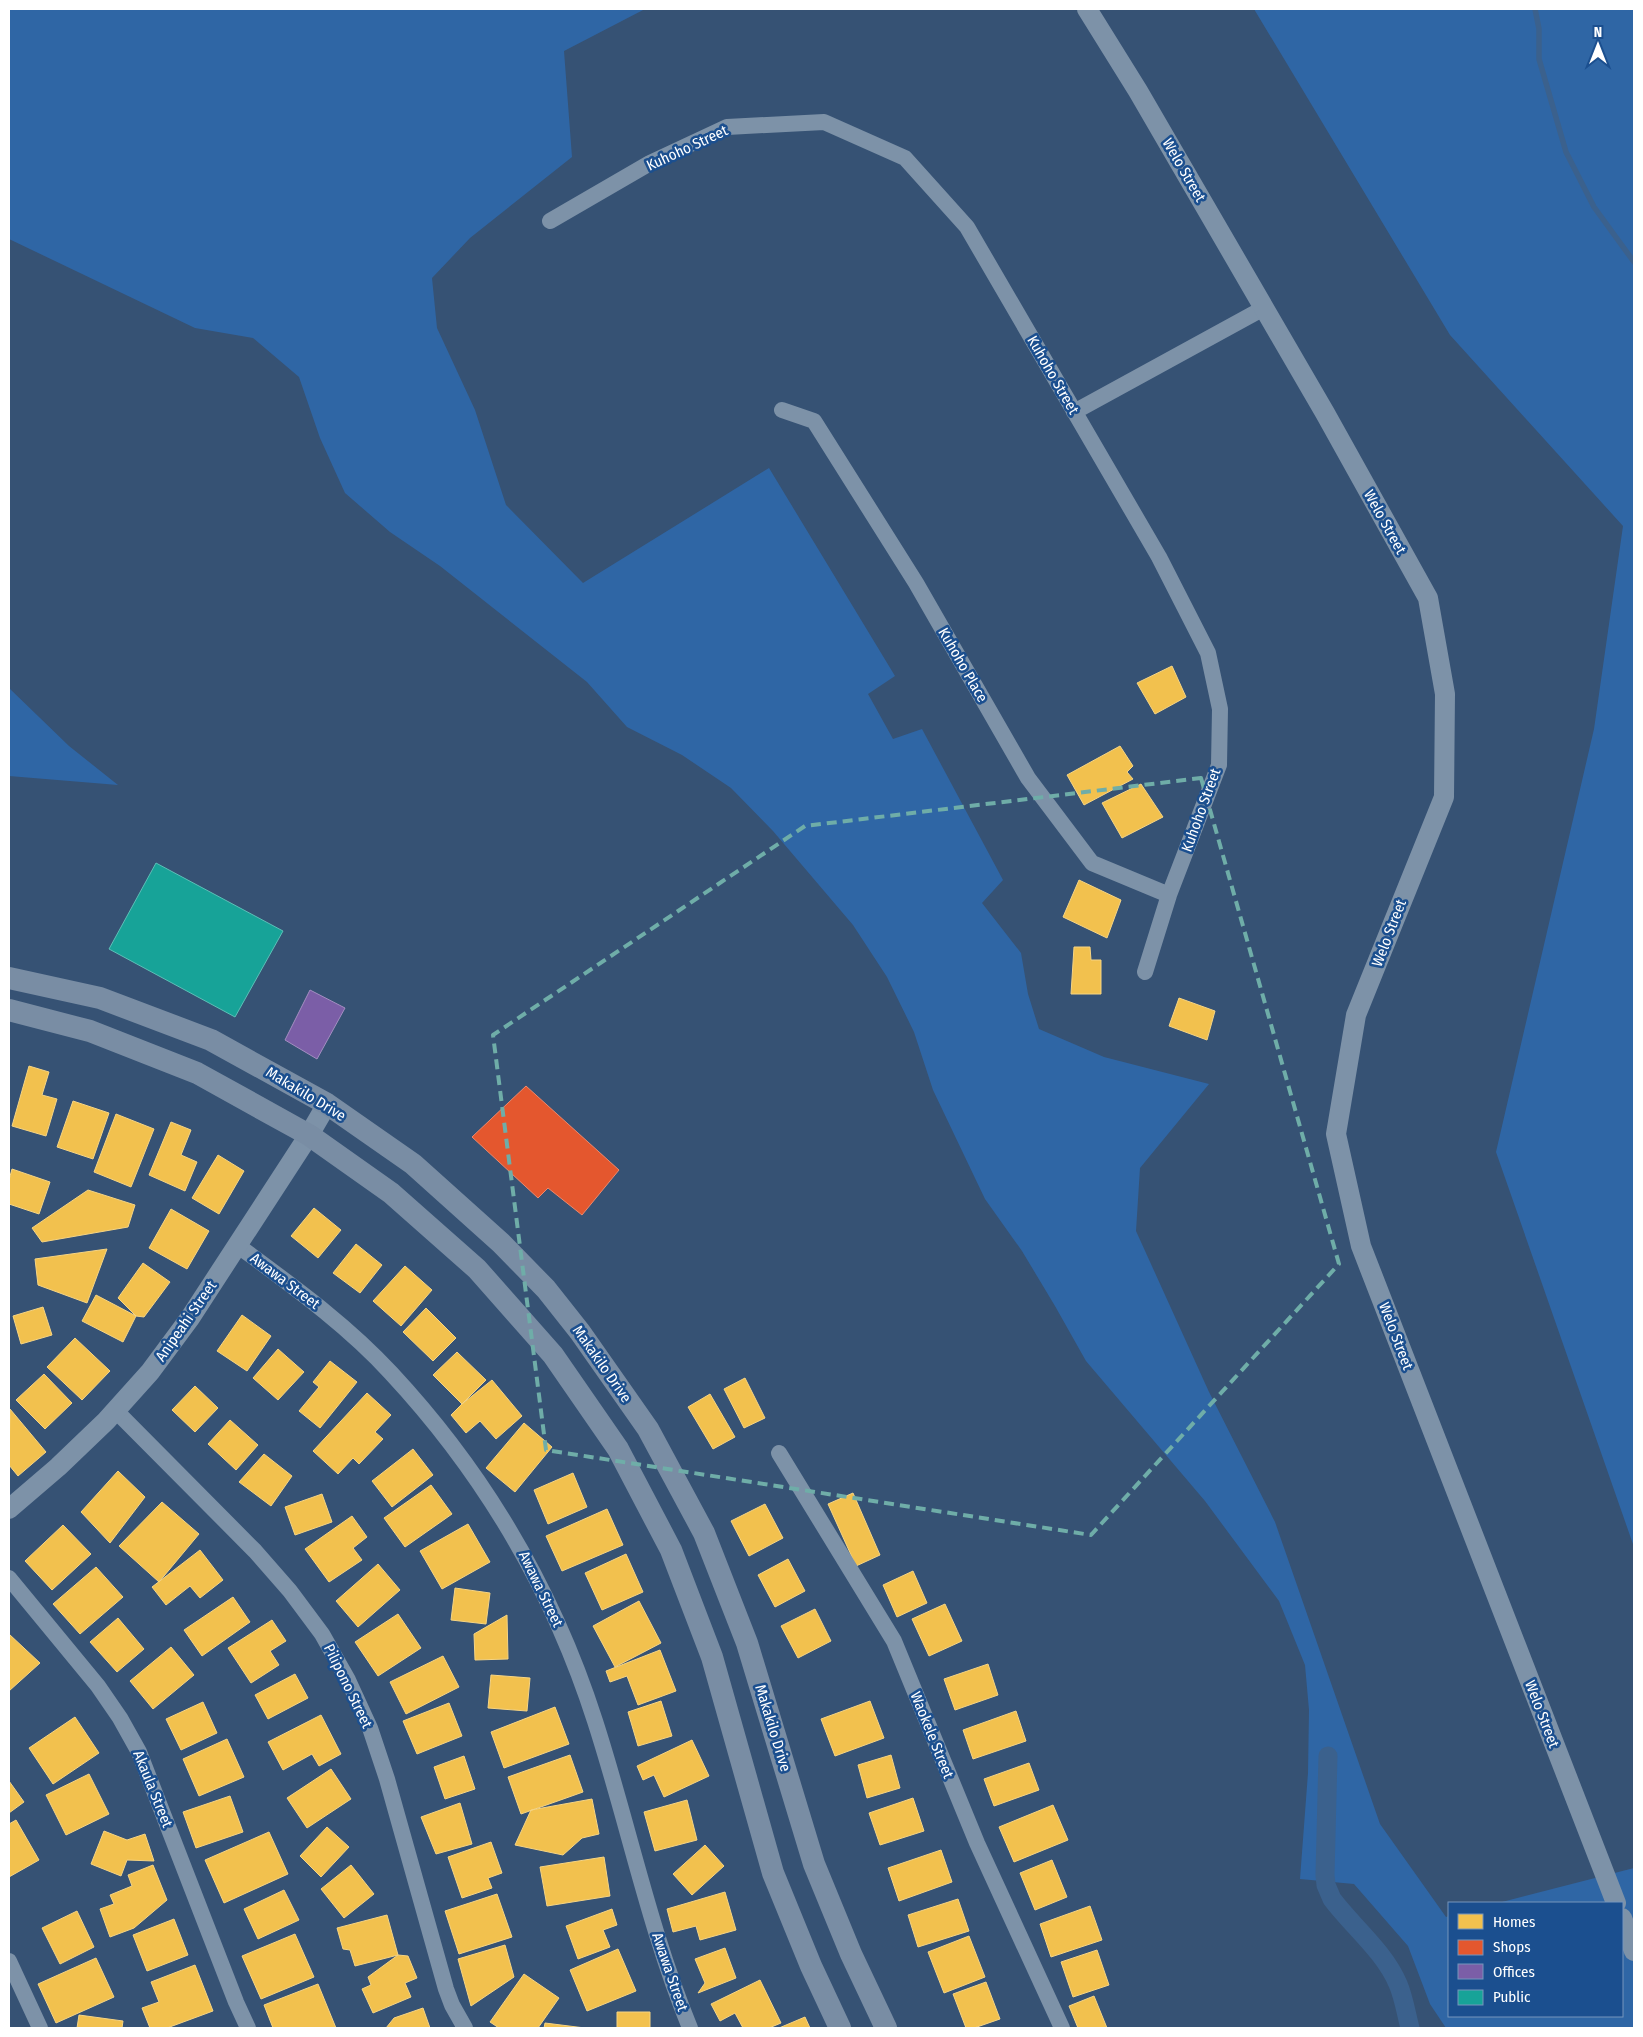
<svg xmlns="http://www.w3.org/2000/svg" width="1643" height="2037" font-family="'Fira Sans Condensed',sans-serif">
<rect width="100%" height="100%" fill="#365274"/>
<path fill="#2f66a5" d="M 9,9 L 645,9 L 564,51 L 572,157 L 470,238 L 432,278 L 437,328 L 475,410 L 506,505 L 583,583 L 769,468 L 895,676 L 868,694 L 893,739 L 922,729 L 1003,880 L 982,903 L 1021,953 L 1028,994 L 1039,1029 L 1104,1057 L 1209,1084 L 1140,1168 L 1136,1231 L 1209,1392 L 1275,1522 L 1380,1824 L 1446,1917 L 1449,1916 L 1449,2016 L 1622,2016 L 1622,1903 L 1498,1903 L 1634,1868 L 1634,2028 L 1446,2028 L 1430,2004 L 1408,1946 L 1354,1884 L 1300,1879 L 1308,1773 L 1309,1710 L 1305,1665 L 1279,1601 L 1205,1501 L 1086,1361 L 1055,1306 L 1022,1251 L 985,1199 L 933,1090 L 914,1032 L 887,977 L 853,925 L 773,831 L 731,788 L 682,755 L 627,727 L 587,682 L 440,566 L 390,532 L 345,493 L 320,438 L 299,377 L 253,338 L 195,328 L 9,239 Z
M 1254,9 L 1634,9 L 1634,1547 L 1496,1152 L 1594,729 L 1623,526 L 1450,335 Z
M 9,688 L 69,746 L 118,785 L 9,776 Z"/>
<path fill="#f2c14e" stroke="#f6d483" d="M 1172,666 L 1186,697 L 1155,714 L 1137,683 Z
M 1120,746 L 1133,766 L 1127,772 L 1133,779 L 1084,805 L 1067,775 Z
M 1141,784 L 1163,817 L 1122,838 L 1102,803 Z
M 1079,880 L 1121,900 L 1107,938 L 1063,917 Z
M 1074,947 L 1090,947 L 1091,960 L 1101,960 L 1101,994 L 1071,994 Z
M 1179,998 L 1215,1011 L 1207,1040 L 1169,1026 Z
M 29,1066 L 49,1072 L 42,1095 L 57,1099 L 46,1136 L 12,1126 Z
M 73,1101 L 109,1113 L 93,1159 L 57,1147 Z
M 116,1114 L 154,1129 L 131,1187 L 94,1172 Z
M 171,1122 L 191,1130 L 181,1155 L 197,1162 L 185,1191 L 149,1175 Z
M 218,1155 L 244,1171 L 219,1214 L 192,1198 Z
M 12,1169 L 50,1182 L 39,1214 L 9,1204 L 9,1180 Z
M 88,1190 L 135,1205 L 128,1227 L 42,1242 L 32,1228 Z
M 314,1208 L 341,1230 L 318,1258 L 291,1236 Z
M 171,1209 L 209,1231 L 187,1269 L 149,1248 Z
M 356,1244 L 382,1265 L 360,1293 L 333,1273 Z
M 107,1249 L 87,1303 L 38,1285 L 35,1259 Z
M 143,1263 L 170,1282 L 144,1317 L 136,1316 L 118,1298 Z
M 405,1266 L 432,1290 L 401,1326 L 373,1301 Z
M 96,1295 L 136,1316 L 123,1342 L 82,1321 Z
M 43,1307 L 52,1335 L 21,1344 L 13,1316 Z
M 426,1308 L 456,1338 L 433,1361 L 403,1332 Z
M 242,1315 L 271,1336 L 247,1371 L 217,1351 Z
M 75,1338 L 110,1371 L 82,1400 L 47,1367 Z
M 278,1349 L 304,1372 L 278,1400 L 253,1378 Z
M 457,1352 L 486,1380 L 462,1404 L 433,1375 Z
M 330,1361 L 357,1382 L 320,1428 L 299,1411 L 319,1387 L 313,1382 Z
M 44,1374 L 72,1403 L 45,1429 L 16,1400 Z
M 745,1378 L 765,1418 L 744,1428 L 724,1389 Z
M 492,1380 L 522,1416 L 496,1439 L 480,1421 L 466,1433 L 451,1415 L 462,1404 Z
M 195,1386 L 218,1408 L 195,1432 L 172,1410 Z
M 367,1393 L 391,1415 L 375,1432 L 383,1439 L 359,1464 L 353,1458 L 338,1474 L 313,1451 Z
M 710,1394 L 735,1437 L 713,1449 L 688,1407 Z
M 10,1409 L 46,1452 L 18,1476 L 9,1465 Z
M 230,1420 L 258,1445 L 236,1470 L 208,1444 Z
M 524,1423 L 552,1447 L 515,1492 L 486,1468 Z
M 413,1449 L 433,1475 L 392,1507 L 372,1481 Z
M 264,1454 L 292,1476 L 271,1506 L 239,1482 Z
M 118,1471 L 145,1497 L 110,1543 L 81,1512 Z
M 573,1473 L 587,1507 L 548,1524 L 534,1490 Z
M 431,1485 L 452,1514 L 405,1547 L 384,1518 Z
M 853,1493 L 880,1555 L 856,1566 L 828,1504 Z
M 322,1494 L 332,1522 L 295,1535 L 285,1507 Z
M 162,1502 L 199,1534 L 159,1582 L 119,1546 Z
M 765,1504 L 783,1538 L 749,1556 L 731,1521 Z
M 607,1509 L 623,1545 L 562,1571 L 546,1536 Z
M 352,1516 L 367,1537 L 353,1548 L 362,1560 L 329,1582 L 305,1549 Z
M 468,1524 L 490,1562 L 442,1589 L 420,1551 Z
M 63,1525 L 91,1554 L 52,1590 L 25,1561 Z
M 200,1550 L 223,1580 L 200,1598 L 190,1586 L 166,1605 L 152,1587 Z
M 626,1554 L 643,1592 L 602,1610 L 585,1573 Z
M 788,1559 L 805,1591 L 775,1607 L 758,1575 Z
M 378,1564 L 400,1590 L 358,1627 L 336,1601 Z
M 96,1567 L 123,1597 L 80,1634 L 53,1604 Z
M 913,1571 L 927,1603 L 897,1617 L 883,1585 Z
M 455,1588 L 490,1593 L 486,1624 L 451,1620 Z
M 233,1597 L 250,1622 L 202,1656 L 184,1630 Z
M 639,1601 L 661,1643 L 615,1667 L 593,1626 Z
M 945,1604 L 962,1641 L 929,1656 L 912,1619 Z
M 815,1609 L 831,1641 L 798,1658 L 781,1626 Z
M 398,1614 L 421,1648 L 378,1676 L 355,1642 Z
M 507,1615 L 508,1659 L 475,1660 L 474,1634 Z
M 118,1618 L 144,1649 L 117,1672 L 90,1642 Z
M 272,1620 L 286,1641 L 270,1651 L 279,1665 L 251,1683 L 228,1648 Z
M 9,1634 L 40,1663 L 9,1691 Z
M 171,1647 L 194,1675 L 153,1709 L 130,1681 Z
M 660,1650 L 676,1691 L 638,1705 L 627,1676 L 610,1682 L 606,1671 Z
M 443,1656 L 459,1687 L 406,1714 L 390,1682 Z
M 988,1664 L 998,1695 L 955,1710 L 944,1679 Z
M 295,1674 L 308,1698 L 268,1719 L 255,1695 Z
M 491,1675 L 530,1678 L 527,1711 L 488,1708 Z
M 661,1701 L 672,1736 L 638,1746 L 628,1712 Z
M 870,1701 L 884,1738 L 835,1756 L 821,1719 Z
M 203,1702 L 217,1733 L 181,1750 L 166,1719 Z
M 449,1703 L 462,1736 L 417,1754 L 403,1721 Z
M 555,1707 L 569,1744 L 504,1768 L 491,1732 Z
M 1016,1711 L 1026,1741 L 973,1759 L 963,1730 Z
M 321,1715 L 341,1754 L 319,1766 L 312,1754 L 283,1770 L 268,1742 Z
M 75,1717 L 99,1753 L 53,1784 L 29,1748 Z
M 227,1739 L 244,1777 L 199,1796 L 183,1759 Z
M 692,1740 L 709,1776 L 664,1797 L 654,1775 L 643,1780 L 637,1766 Z
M 570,1755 L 583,1792 L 521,1814 L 508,1777 Z
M 891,1755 L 900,1788 L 867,1798 L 858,1765 Z
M 464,1756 L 475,1789 L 445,1799 L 434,1767 Z
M 1029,1763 L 1039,1790 L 994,1806 L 984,1779 Z
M 331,1769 L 351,1799 L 307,1828 L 287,1798 Z
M 89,1774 L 109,1814 L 66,1835 L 46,1795 Z
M 9,1781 L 24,1802 L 9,1813 Z
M 230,1796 L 243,1832 L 196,1848 L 183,1812 Z
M 913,1798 L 924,1831 L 880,1845 L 869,1813 Z
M 592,1799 L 599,1834 L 582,1838 L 563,1855 L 515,1845 L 531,1810 Z
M 687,1800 L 697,1840 L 655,1851 L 644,1812 Z
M 460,1803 L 472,1844 L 436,1854 L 421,1817 Z
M 1053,1805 L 1068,1840 L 1014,1862 L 999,1827 Z
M 16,1820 L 39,1860 L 9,1877 L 9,1824 Z
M 327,1827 L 349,1847 L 321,1877 L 300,1856 Z
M 104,1831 L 127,1840 L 145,1834 L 154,1861 L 127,1860 L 121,1876 L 91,1864 Z
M 269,1832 L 288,1874 L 224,1903 L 205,1860 Z
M 491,1842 L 502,1873 L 488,1878 L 492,1888 L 462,1898 L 448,1857 Z
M 705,1845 L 724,1866 L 692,1895 L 673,1874 Z
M 941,1850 L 952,1882 L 899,1901 L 888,1868 Z
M 604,1857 L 610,1896 L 547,1906 L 540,1867 Z
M 1052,1860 L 1067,1897 L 1035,1910 L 1020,1873 Z
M 153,1865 L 167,1900 L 134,1928 L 110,1937 L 100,1909 L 114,1904 L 110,1895 L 132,1886 L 128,1875 Z
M 351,1865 L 374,1894 L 344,1918 L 321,1889 Z
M 284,1890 L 299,1920 L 258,1939 L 244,1909 Z
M 725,1892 L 736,1930 L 700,1940 L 696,1926 L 673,1932 L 667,1909 Z
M 497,1894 L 512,1937 L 459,1954 L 445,1911 Z
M 958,1899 L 969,1931 L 918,1947 L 908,1915 Z
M 1090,1906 L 1102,1940 L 1051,1957 L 1040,1924 Z
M 612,1909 L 617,1925 L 603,1930 L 610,1947 L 578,1959 L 566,1926 Z
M 77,1911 L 94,1947 L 60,1964 L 42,1928 Z
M 387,1915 L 398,1955 L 355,1966 L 350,1950 L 343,1949 L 337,1928 Z
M 174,1919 L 188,1955 L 147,1971 L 133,1935 Z
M 295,1934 L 314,1977 L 261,1999 L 242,1956 Z
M 969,1936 L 985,1977 L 944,1993 L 928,1952 Z
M 505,1945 L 514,1977 L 471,2006 L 458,1959 Z
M 725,1948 L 736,1978 L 698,1993 L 705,1983 L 695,1959 Z
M 618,1949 L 636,1991 L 587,2011 L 570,1970 Z
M 1097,1950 L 1109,1985 L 1073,1997 L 1061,1962 Z
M 398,1955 L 408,1956 L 417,1978 L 405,1983 L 411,1997 L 373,2013 L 362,1989 L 371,1985 L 368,1977 Z
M 96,1958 L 114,1997 L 56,2023 L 38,1984 Z
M 195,1965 L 213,2011 L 167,2028 L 150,2028 L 142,2008 L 159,2002 L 151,1982 Z
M 524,1974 L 559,1998 L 538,2028 L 499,2028 L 490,2022 Z
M 760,1980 L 781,2023 L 769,2028 L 743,2028 L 735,2013 L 720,2021 L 711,2004 Z
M 986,1982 L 1000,2019 L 974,2028 L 966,2028 L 953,1994 Z
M 318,1984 L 336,2028 L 273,2028 L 264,2005 Z
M 1094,1996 L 1107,2028 L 1078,2028 L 1069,2006 Z
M 423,2008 L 430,2028 L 386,2028 L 394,2018 Z
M 617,2012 L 650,2012 L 650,2028 L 617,2028 Z
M 79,2015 L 123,2021 L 122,2028 L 77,2028 Z
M 805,2017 L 810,2028 L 779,2028 Z
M 545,2023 L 585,2028 L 544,2028 Z"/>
<path fill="#e4572e" stroke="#ec896d" d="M 526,1086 L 619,1170 L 582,1215 L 548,1188 L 538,1198 L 472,1137 Z"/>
<path fill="#7b5ea7" stroke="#a38ec1" d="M 310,990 L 345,1008 L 317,1059 L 285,1040 Z"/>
<path fill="#17a398" stroke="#5dbfb7" d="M 156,863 L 283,931 L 235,1017 L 109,949 Z"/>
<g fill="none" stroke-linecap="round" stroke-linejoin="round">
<path stroke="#3b618d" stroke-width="5.5" d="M 1535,9 L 1539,29 L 1539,59 L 1566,152 L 1594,207 L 1634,262"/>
<path stroke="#3b618d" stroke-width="19" d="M 1328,1756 L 1325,1875 L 1326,1885 L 1332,1899 C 1353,1927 1384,1951 1398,1984 C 1404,1998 1406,2013 1410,2028"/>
<path stroke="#7d92a8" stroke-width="16" d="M 550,221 L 650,163 L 727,127 L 824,122 L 905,158 L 967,227 L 1159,557 L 1208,653 L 1220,709 L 1219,765 L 1169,895 L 1145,972
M 782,410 L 814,421 L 916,583 L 1028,778 L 1092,863 L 1169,895
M 1074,412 L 1264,308
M 237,1245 C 291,1285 346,1324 391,1373 C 485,1474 553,1590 595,1721 C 628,1823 649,1928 690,2028
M 116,1411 L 255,1551 L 290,1591 L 322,1634 L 348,1680 L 370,1728 L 387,1779 L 446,1989 L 452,2005 L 465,2028
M 779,1453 L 894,1641 L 977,1843 L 1062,2028
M 9,1578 L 98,1686 L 120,1718 L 139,1752 L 236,2002 L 248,2028
M 9,1961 L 40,2028"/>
<path stroke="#7d92a8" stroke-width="20" d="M 1087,9 L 1138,91 L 1325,413 L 1428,598 L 1445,694 L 1444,797 L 1356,1015 L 1336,1134 L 1361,1246 L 1616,1903
M 9,1509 L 58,1467 L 106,1421 L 150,1372 L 190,1318 L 309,1135 L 327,1104
M 1622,1918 L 1634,1951"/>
<path stroke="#798da4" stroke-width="22" d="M 9,978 L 100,998 L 211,1040 L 327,1104 L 413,1164 L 501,1243 L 546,1289 L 580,1332 L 648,1429 L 704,1533 L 747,1643 L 814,1864 L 851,1954 L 886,2028
M 9,1010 L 90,1031 L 197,1073 L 309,1135 L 391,1193 L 477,1269 L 553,1355 L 618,1449 L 671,1550 L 712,1657 L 773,1873 L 811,1966 L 840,2028"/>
</g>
<path fill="none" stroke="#6fada8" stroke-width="4" stroke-dasharray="10 6" stroke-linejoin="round" d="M 1201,778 L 1339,1264 L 1091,1535 L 546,1450 L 493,1035 L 805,826 Z"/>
<g text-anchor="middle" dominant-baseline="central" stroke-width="5" stroke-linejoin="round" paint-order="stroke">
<g font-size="15" fill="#fff" stroke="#1b4f8f">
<text transform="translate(687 148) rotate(-25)">Kuhoho Street</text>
<text transform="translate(1184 170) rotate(60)">Welo Street</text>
<text transform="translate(1053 375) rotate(60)">Kuhoho Street</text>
<text transform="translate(1385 522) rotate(61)">Welo Street</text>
<text transform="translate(963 665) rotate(60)">Kuhoho Place</text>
<text transform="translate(1201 810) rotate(-70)">Kuhoho Street</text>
<text transform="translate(1389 933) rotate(-69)">Welo Street</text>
<text transform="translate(306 1094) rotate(31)">Makakilo Drive</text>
<text transform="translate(285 1281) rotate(37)">Awawa Street</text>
<text transform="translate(186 1321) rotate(-55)">Anipeahi Street</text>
<text transform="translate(1396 1336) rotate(69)">Welo Street</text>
<text transform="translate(602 1364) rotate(55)">Makakilo Drive</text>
<text transform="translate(541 1589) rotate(64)">Awawa Street</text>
<text transform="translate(348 1686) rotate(64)">Pilipono Street</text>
<text transform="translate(1542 1714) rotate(69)">Welo Street</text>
<text transform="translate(773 1728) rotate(73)">Makakilo Drive</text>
<text transform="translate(932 1735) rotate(68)">Waokele Street</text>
<text transform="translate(153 1789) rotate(68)">Akaula Street</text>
<text transform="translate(670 1972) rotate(71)">Awawa Street</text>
</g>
</g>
<rect width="1643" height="2037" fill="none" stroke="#ffffff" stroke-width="20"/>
<rect x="1448" y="1902" width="175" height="115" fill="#1b4f8f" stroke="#7695bc"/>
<rect x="1458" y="1914" width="25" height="15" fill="#f2c14e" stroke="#7695bc"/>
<text x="1493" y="1927" font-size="15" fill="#ffffff">Homes</text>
<rect x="1458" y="1940" width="25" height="15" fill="#e4572e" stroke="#7695bc"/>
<text x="1493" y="1952" font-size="15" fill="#ffffff">Shops</text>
<rect x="1458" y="1964" width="25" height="15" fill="#7b5ea7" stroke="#7695bc"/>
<text x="1493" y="1977" font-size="15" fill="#ffffff">Offices</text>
<rect x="1458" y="1990" width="25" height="15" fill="#17a398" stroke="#7695bc"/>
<text x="1493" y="2002" font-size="15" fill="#ffffff">Public</text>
<g transform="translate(1598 45)" stroke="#1b4f8f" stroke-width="4" paint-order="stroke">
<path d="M0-4L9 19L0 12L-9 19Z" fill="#ffffff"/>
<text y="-8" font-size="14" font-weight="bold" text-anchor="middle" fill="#ffffff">N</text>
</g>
</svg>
